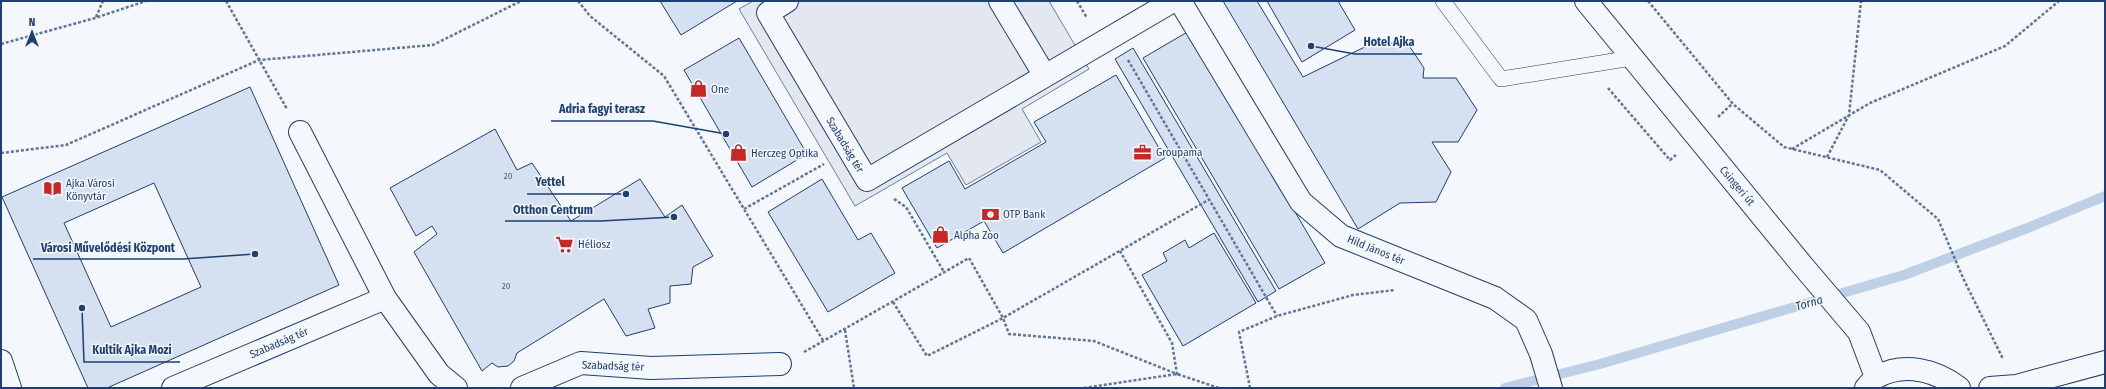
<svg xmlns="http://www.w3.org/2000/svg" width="2106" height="389" font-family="'Fira Sans Condensed',sans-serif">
<rect width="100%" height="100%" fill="#f4f7fb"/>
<path fill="#e3e8f0" stroke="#687fa3" d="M 753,1 L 1049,1 L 1089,69 L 1022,109 L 1041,142 L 966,185 L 947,153 L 855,206 L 739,9 Z"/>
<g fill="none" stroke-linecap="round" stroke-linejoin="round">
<path stroke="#bed0e5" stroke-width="10" d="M 1505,388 L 1600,364 L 1904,275 L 2030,227 L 2105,196"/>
</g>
<path fill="#d5e0f0" stroke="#1d3f73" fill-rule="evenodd" d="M 660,1 L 737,1 L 681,35 Z
M 1223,1 L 1257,1 L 1303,77 L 1375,42 L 1408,44 L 1424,68 L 1423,78 L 1456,78 L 1477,110 L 1458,142 L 1432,142 L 1451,172 L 1436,202 L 1400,203 L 1358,229 Z
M 1267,1 L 1338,1 L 1355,30 L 1302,62 Z
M 1189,31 L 1325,263 L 1279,289 L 1143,58 Z
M 739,38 L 807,154 L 752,187 L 684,70 Z
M 1133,48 L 1276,291 L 1258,302 L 1115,59 Z
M 1116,75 L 1165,158 L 1003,253 L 984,221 L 937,248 L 902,188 L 949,161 L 965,189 L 1046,142 L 1034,122 Z
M 250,87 L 339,285 L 107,388 L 88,388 L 2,197 ZM 154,183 L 201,287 L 111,327 L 64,223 Z
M 495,129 L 517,170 L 532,163 L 571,221 L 640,179 L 665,217 L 682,205 L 713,256 L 693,267 L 691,284 L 670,286 L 670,303 L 648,309 L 655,328 L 626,336 L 604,299 L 517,353 L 514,361 L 508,366 L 498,367 L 492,363 L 482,371 L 414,252 L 437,234 L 432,226 L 416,236 L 390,188 Z
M 822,179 L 858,240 L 871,233 L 895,273 L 828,312 L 768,212 Z
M 1214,233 L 1256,303 L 1183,346 L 1142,275 L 1167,261 L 1163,253 L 1185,240 L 1189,248 Z"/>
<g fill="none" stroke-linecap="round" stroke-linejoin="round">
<defs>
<path id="lane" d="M 1443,1 L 1501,79 L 1632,58"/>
<path id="street" d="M 787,1 L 768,13 L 867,180 L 1045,76 L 1000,1
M 1180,1 L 1301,202 L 1341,236 L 1495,298 L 1526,320 L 1541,354 L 1551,388
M 1045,76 L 1173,1
M 300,132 L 385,298
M 1,361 L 10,388
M 173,388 L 385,298 L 439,374 L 456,388
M 522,388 L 581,363 L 651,368 L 780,364
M 1990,388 L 2016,386 L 2105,362"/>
<path id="secondary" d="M 1586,1 L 1802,265 L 1859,332 L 1876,377
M 1866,388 C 1870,384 1873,379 1877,377 C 1904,362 1936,370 1959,388"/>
</defs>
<use href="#lane" stroke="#1d3f73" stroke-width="16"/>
<use href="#street" stroke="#1d3f73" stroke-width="24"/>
<use href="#secondary" stroke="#1d3f73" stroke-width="24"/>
<path stroke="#5e769c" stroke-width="2.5" stroke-dasharray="3 2" stroke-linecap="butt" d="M 226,1 L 287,109
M 578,1 L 590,16 L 664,76 L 824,342
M 1077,1 L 1087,18
M 1648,1 L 1733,104 L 1784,147 L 1880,170 L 1938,219 L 1963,278 L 2003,359
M 96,17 L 103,1
M 1,44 L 95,18 L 146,1
M 1128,60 L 1277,316
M 1608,88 L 1670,160 L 1676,155
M 1718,117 L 1732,104
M 1792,149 L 1870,103 L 2005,46 L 2059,1
M 1,153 L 66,145 L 259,60 L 433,45 L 521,1
M 1827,157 L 1849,115 L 1861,1
M 894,199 L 906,207 L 944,272
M 744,209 L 824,164
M 893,302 L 927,356 L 1003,318 L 1210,199
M 845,330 L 854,388
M 804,352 L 969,258 L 1003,318 L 1009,334 L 1094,341 L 1177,374 L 1172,343 L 1120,251
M 1084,388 L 1177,374 L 1219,388
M 1250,388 L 1239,332 L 1277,316 L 1353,295 L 1395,290"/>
<use href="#lane" stroke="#f4f7fb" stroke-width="15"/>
<use href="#street" stroke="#f4f7fb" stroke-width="22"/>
<use href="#secondary" stroke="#f4f7fb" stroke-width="22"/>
</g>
<defs>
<symbol id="shop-bare" viewBox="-9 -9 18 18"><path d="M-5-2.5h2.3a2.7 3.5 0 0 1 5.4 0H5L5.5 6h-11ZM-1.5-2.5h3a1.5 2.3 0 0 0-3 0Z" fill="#c62828" stroke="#f4f7fb" stroke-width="2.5" paint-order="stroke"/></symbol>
<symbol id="office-bare" viewBox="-9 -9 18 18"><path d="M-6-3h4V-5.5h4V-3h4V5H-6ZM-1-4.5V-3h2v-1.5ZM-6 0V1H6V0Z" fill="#c62828" stroke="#f4f7fb" stroke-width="2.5" paint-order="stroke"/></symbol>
<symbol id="library-bare" viewBox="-9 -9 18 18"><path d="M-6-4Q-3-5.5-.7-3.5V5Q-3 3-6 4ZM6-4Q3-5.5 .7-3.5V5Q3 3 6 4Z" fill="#c62828" stroke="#f4f7fb" stroke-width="2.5" paint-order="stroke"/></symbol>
<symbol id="bank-bare" viewBox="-9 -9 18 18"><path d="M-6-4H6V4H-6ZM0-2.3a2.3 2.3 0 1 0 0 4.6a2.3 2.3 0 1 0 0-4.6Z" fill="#c62828" stroke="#f4f7fb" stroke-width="2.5" paint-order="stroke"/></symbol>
<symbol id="supermarket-bare" viewBox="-9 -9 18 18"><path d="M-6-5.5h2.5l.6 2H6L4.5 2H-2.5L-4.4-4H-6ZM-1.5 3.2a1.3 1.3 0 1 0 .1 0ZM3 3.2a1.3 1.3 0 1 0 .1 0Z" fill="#c62828" stroke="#f4f7fb" stroke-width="2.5" paint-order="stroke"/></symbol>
</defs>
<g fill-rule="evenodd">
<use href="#shop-bare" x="686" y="76" width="25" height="25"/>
<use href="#office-bare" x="1130" y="140" width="25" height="25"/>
<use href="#shop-bare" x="726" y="140" width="25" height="25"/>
<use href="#library-bare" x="40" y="176" width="25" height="25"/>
<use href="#bank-bare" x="978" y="202" width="25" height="25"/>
<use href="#shop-bare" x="928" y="222" width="25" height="25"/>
<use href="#supermarket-bare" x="552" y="232" width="25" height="25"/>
</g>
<g text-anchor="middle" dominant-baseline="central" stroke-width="3" stroke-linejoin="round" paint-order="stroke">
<g font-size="9" fill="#4b6792">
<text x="508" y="176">20</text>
<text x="506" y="286">20</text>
</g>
<g font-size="11" fill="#1d3f73" stroke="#f4f7fb" text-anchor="start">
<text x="711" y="89">One</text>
<text x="1156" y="152">Groupama</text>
<text x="751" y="153">Herczeg Optika</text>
<text x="66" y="183">Ajka Városi<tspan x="66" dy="13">Könyvtár</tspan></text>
<text x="1003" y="214">OTP Bank</text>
<text x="954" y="235">Alpha Zoo</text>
<text x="578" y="244">Héliosz</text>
</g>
<g font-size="11" fill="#1d3f73" stroke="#f4f7fb">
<text transform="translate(845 145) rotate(59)">Szabadság tér</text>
<text transform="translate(1737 186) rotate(50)">Csingeri út</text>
<text transform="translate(1376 250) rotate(22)">Hild János tér</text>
<text transform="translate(279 343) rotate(-23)">Szabadság tér</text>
<text transform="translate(613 366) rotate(2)">Szabadság tér</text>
</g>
<g font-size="12" font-style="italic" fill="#1d3f73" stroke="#f4f7fb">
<text transform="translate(1809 303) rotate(-16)">Torna</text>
</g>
</g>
<path fill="none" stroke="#1d3f73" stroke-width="1.5" d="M1311 46L1355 54H1422M726 134L653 121H551M626 194L572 194H527M674 217L601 221H505M255 254L183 259H33M82 308L84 362H180"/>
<g fill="#1d3f73" stroke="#f4f7fb" stroke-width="1.5">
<circle cx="1311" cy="46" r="4"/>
<circle cx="726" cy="134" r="4"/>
<circle cx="626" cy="194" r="4"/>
<circle cx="674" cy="217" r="4"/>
<circle cx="255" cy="254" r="4"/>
<circle cx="82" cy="308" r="4"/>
</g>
<g font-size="12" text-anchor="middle" font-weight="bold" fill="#1d3f73" stroke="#f4f7fb" stroke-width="3" stroke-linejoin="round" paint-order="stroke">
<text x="1389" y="46">Hotel Ajka</text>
<text x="602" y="113">Adria fagyi terasz</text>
<text x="550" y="186">Yettel</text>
<text x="553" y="214">Otthon Centrum</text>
<text x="108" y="252">Városi Művelődési Központ</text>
<text x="132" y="354">Kultik Ajka Mozi</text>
</g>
<rect width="2106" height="389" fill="none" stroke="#1d3f73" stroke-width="4"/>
<g transform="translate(32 32)" stroke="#f4f7fb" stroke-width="3" paint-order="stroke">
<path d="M0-3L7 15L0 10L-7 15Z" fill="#1d3f73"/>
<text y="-6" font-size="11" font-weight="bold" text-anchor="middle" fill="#1d3f73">N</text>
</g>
</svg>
